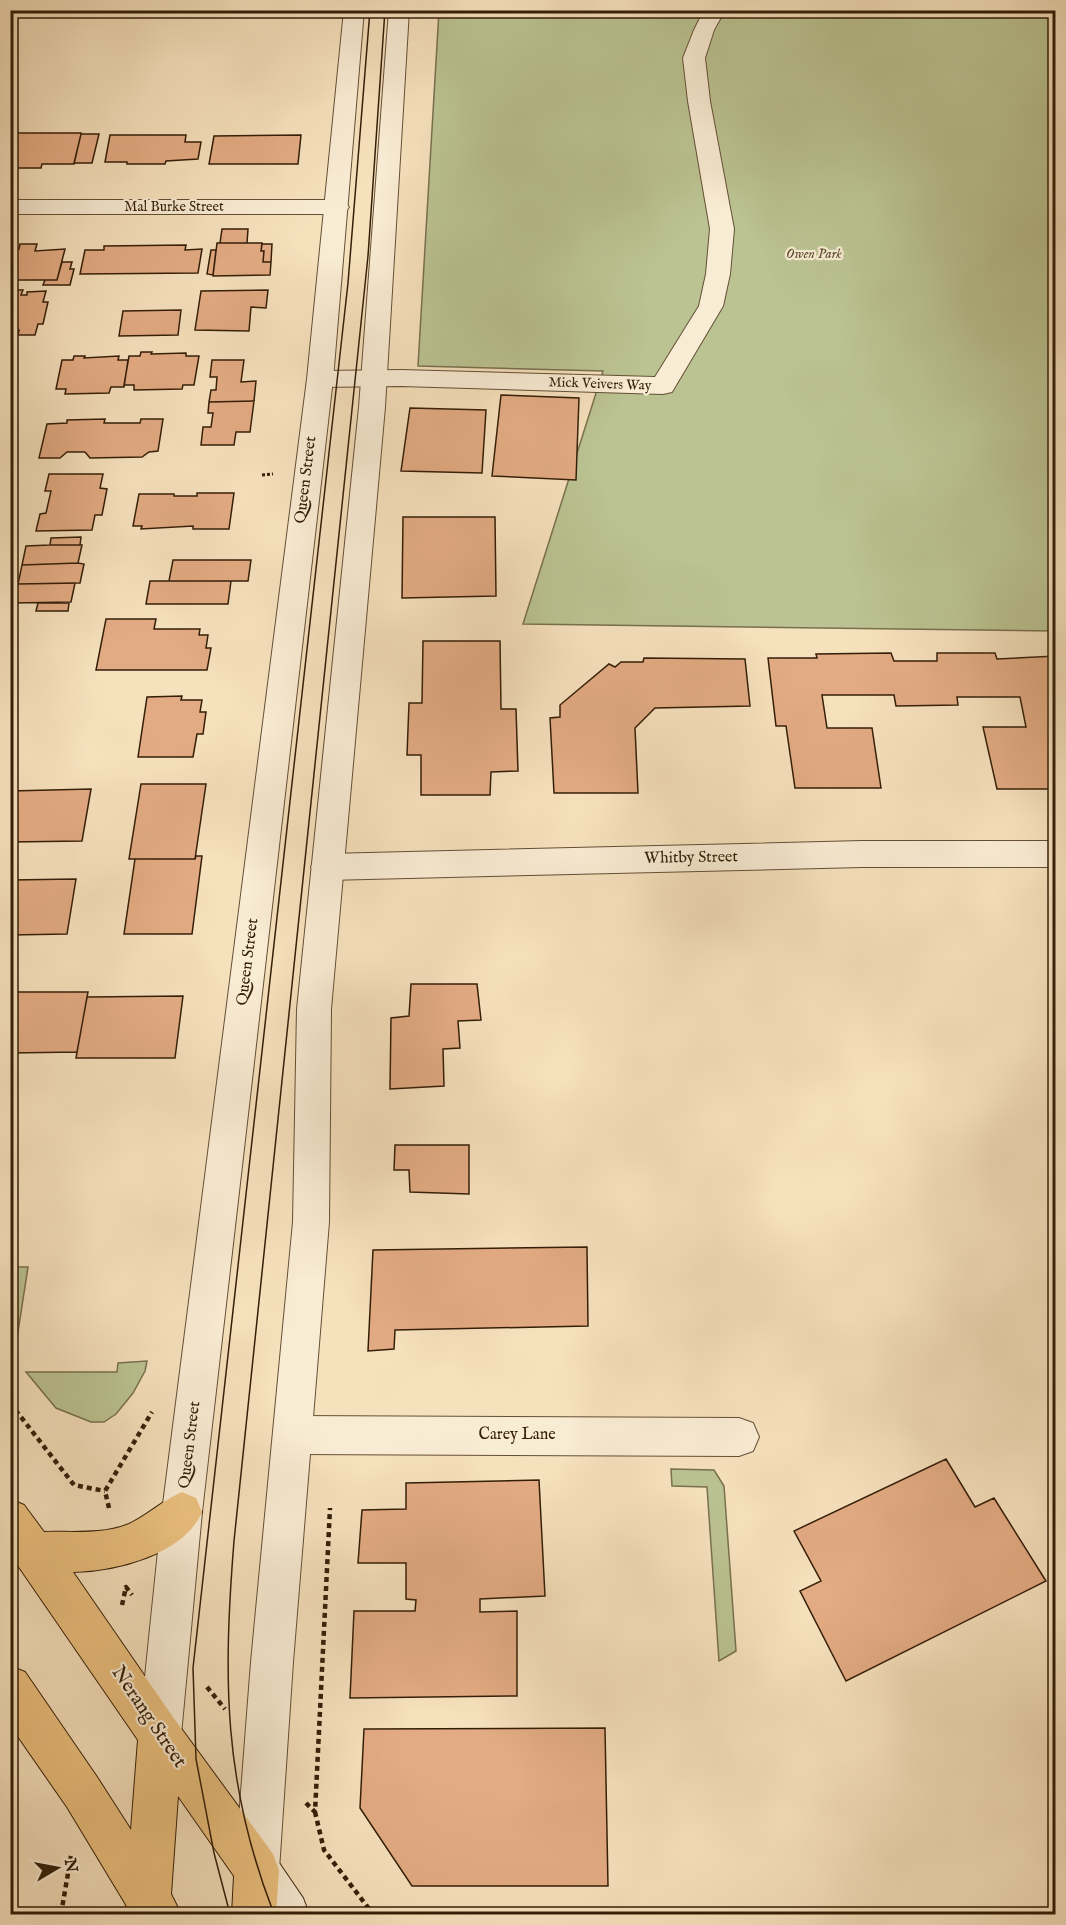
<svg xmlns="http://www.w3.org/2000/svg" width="1066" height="1925" font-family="'IM FELL English',serif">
<rect width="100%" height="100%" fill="#f6e1bd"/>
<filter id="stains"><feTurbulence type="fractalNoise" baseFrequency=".00333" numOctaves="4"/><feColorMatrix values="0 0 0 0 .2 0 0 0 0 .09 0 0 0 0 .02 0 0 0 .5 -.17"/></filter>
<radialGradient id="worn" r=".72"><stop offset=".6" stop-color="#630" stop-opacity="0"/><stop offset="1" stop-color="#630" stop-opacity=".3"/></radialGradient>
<path fill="#bbc392" stroke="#78704d" stroke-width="1.5" d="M 439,11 L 1055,11 L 1055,631 L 523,624 L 603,371 L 418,366 Z
M 11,1267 L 28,1267 L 14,1358 L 10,1354 Z
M 147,1361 L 145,1371 L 133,1393 L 116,1414 L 104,1422 L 91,1422 L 56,1408 L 26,1372 L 117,1372 L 118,1363 Z
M 671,1469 L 714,1470 L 724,1486 L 736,1651 L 719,1661 L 707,1487 L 672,1486 Z"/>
<path fill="#e3ab83" stroke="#341e08" stroke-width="1.5" d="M 10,133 L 81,133 L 81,134 L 74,164 L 42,164 L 41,168 L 10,168 Z
M 81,134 L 99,134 L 92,163 L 74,163 Z
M 110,135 L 186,135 L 185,142 L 201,142 L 198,159 L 166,161 L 165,164 L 127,164 L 127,162 L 105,162 Z
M 301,135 L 298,164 L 209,164 L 214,136 Z
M 222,229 L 248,229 L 247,243 L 220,243 Z
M 217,243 L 262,243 L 261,251 L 264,251 L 263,262 L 271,262 L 270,275 L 213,276 Z
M 20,244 L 37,244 L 35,251 L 65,249 L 57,280 L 10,280 L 10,249 L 19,249 Z
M 262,244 L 272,244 L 271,262 L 263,262 L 264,251 L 261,251 Z
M 186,245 L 185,250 L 202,249 L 198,273 L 80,274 L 85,250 L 104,250 L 104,246 Z
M 211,250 L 216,250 L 213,275 L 207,274 Z
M 62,262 L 72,262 L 70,269 L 74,269 L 70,285 L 43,285 L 45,280 L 57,280 Z
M 10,290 L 23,290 L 21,295 L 27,295 L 27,292 L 46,291 L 43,302 L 48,302 L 43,324 L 38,324 L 35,335 L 18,335 L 19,330 L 10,330 Z
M 268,290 L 266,308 L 251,307 L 249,331 L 195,330 L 201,291 Z
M 181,310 L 178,335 L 119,336 L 123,311 Z
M 141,352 L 152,352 L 151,354 L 186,353 L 186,356 L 199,356 L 194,385 L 183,385 L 182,389 L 134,390 L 134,385 L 124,385 L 129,356 L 140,356 Z
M 74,356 L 85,356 L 84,358 L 119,356 L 118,360 L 128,360 L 124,387 L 111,387 L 109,393 L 65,394 L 66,389 L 56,389 L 62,360 L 73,360 Z
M 212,360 L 244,360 L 241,382 L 256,381 L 254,401 L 209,402 L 211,390 L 216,390 L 217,377 L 210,377 Z
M 501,395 L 579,398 L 576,480 L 492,476 Z
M 254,401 L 250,432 L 236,432 L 234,445 L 201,445 L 203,427 L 211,427 L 213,413 L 208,413 L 209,402 Z
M 410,408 L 486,410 L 482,473 L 401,471 Z
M 105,419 L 104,423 L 140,423 L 141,419 L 163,419 L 158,451 L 149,452 L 142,457 L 90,458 L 85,452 L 67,452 L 60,458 L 39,458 L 47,424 L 67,423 L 67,420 Z
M 49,474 L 103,474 L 100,488 L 107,489 L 102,515 L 95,515 L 92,530 L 36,531 L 40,514 L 46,513 L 51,491 L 45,491 Z
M 197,493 L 234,493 L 229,529 L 193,529 L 193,526 L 141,529 L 142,526 L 133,526 L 139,494 L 174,494 L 174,496 L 197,496 Z
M 403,517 L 495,517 L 496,596 L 402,598 Z
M 81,537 L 80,545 L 50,545 L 51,538 Z
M 50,545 L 82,545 L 78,563 L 22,565 L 26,546 Z
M 173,560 L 251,560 L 248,581 L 169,581 Z
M 78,563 L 84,564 L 80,583 L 18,584 L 22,565 Z
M 150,581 L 231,581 L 228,604 L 146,604 Z
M 75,583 L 71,602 L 13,603 L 18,584 Z
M 38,603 L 69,603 L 68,611 L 36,611 Z
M 106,619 L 156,619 L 154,629 L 200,629 L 199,635 L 208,635 L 206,648 L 211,648 L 207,670 L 96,670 Z
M 423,641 L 500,641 L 501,709 L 516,709 L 518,771 L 491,772 L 490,795 L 421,795 L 421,755 L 407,755 L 409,703 L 422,703 Z
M 891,653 L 894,661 L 937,661 L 937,653 L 995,653 L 997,659 L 1056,656 L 1056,789 L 997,789 L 983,727 L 1026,727 L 1020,697 L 957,697 L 958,705 L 896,706 L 894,695 L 822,695 L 827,728 L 872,728 L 881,788 L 795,788 L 786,726 L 776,726 L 768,658 L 817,658 L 816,654 Z
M 644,658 L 745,659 L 750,706 L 655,708 L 635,728 L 638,793 L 554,793 L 550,718 L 560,717 L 560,705 L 609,664 L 615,667 L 621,662 L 643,662 Z
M 182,696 L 181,700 L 202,700 L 200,712 L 206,712 L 203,734 L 197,734 L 193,757 L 138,757 L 147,697 Z
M 141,784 L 206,784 L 195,859 L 129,859 Z
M 91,789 L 82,841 L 10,842 L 10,791 Z
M 196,856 L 202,856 L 192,934 L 124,934 L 135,859 L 195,859 Z
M 76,879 L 67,934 L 10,935 L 10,880 Z
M 411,984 L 477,984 L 481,1020 L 458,1021 L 460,1048 L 443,1049 L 444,1086 L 390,1089 L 391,1018 L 409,1016 Z
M 10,992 L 88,992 L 77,1052 L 10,1053 Z
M 183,996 L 175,1058 L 76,1058 L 87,997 Z
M 395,1145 L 469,1145 L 469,1194 L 410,1192 L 409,1170 L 394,1170 Z
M 587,1247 L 588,1326 L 395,1330 L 394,1349 L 368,1351 L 373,1250 Z
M 946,1459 L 975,1507 L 994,1498 L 1046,1581 L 846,1681 L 800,1591 L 821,1581 L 794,1531 Z
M 539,1480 L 545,1596 L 480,1599 L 480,1612 L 517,1611 L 517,1696 L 350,1698 L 354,1611 L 415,1611 L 416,1600 L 406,1599 L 406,1563 L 358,1563 L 362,1510 L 406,1509 L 406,1483 Z
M 605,1728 L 608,1886 L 412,1886 L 360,1808 L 364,1729 Z"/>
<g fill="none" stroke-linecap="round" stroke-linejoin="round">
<defs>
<path id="minor" d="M 704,10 L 725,10 L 714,30 L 705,58 L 710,101 L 734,229 L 730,274 L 723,306 L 672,392 L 663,394 L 401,386 L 320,387 L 311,385 L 307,379 L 311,373 L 320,371 L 401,370 L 655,377 L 699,306 L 706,274 L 710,229 L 688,101 L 683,58 L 694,30 Z
M 10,200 L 337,200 L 345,202 L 349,207 L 345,212 L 337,214 L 10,214 Z
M 862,841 L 1056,841 L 1056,867 L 862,867 L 327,880 L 316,876 L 311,867 L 316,858 L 327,854 Z
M 294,1416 L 739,1418 L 753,1423 L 759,1437 L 753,1451 L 739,1456 L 294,1454 L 280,1449 L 274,1435 L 280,1421 Z"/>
<path id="tertiary" d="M 344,10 L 364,10 L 333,379 L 202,1512 L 181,1735 L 175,1750 L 160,1756 L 145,1750 L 139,1735 L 162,1512 L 307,379 Z
M 389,10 L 409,10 L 385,407 L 331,1009 L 329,1222 L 293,1662 L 279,1870 L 273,1886 L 257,1892 L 241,1886 L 235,1870 L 251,1662 L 293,1222 L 297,1009 L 359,407 Z"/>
<path id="secondary" d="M 257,1848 L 273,1854 L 303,1898 L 309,1914 L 261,1914 L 241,1886 L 235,1870 L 241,1854 Z"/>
<path id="primary" d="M 182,1492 L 196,1498 L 202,1512 C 184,1555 115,1571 73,1572 L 175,1720 L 273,1854 L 279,1870 L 276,1914 L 232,1914 L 234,1876 L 178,1796 L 171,1894 L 181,1914 L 130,1914 L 125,1903 L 67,1807 L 10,1725 L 10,1666 L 25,1672 L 97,1777 L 131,1830 L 138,1740 L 10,1554 L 10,1499 L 24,1505 L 44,1532 C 71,1531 103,1535 129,1524 C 148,1515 163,1500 182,1492 Z"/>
</defs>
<use href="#minor" stroke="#644f35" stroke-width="2"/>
<use href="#tertiary" stroke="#644f35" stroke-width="2"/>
<use href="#secondary" stroke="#341e08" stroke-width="2"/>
<use href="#primary" stroke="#341e08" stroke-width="2"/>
<path stroke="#341e08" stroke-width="3" stroke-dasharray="3 2" stroke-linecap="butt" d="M 262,475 L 273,474"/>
<path stroke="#341e08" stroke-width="4.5" stroke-dasharray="5 4" stroke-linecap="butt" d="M 10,1403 L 74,1485 L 105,1491
M 109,1508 L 105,1491 L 152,1412
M 122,1605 L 126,1587 L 132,1595
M 207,1687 L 225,1709
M 306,1803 L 315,1812 L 330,1508
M 315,1812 L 324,1850 L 373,1914
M 61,1914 L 71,1856"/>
<use href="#minor" fill="#f9ecd4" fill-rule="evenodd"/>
<use href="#tertiary" fill="#f9ecd4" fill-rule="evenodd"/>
<use href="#secondary" fill="#f9ecd4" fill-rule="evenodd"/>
<use href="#primary" fill="#ebc07e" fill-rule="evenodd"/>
<path stroke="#341e08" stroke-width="1.5" d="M 230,1914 L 214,1853 L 196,1759 L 193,1668 L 348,283 L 370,10
M 274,1914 C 223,1783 223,1679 234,1541 L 368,256 L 385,10"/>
</g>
<g text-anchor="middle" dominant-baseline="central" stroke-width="4.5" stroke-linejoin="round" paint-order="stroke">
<g font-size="14" fill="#341e08" stroke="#f9ecd4">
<text x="174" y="207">Mal Burke Street</text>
<text transform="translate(600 384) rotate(2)">Mick Veivers Way</text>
</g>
<g font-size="14" font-style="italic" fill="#5c5031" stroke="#f9ecd4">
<text x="814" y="254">Owen Park</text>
</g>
<g font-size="16" fill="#341e08" stroke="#f9ecd4">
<text transform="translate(306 480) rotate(-83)">Queen Street</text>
<text transform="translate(691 858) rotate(-1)">Whitby Street</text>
<text transform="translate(248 962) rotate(-83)">Queen Street</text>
<text x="517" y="1435">Carey Lane</text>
<text transform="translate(190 1445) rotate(-83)">Queen Street</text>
</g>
<g font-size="20" fill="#341e08" stroke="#f9ecd4">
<text transform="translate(149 1717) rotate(56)">Nerang Street</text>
</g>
</g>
<rect width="1066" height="1925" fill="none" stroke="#f6e1bd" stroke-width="36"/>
<rect x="12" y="12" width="1042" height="1901" fill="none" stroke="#341e08" stroke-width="3"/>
<rect x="18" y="18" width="1030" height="1889" fill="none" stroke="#341e08" stroke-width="1.5"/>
<g transform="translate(57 1868) rotate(80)" stroke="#f9ecd4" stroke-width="4.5" paint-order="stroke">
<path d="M0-4.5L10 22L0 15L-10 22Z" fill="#341e08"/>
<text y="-9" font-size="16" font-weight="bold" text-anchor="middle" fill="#341e08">N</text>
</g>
<rect width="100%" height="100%" filter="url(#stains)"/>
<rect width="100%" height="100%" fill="url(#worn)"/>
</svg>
